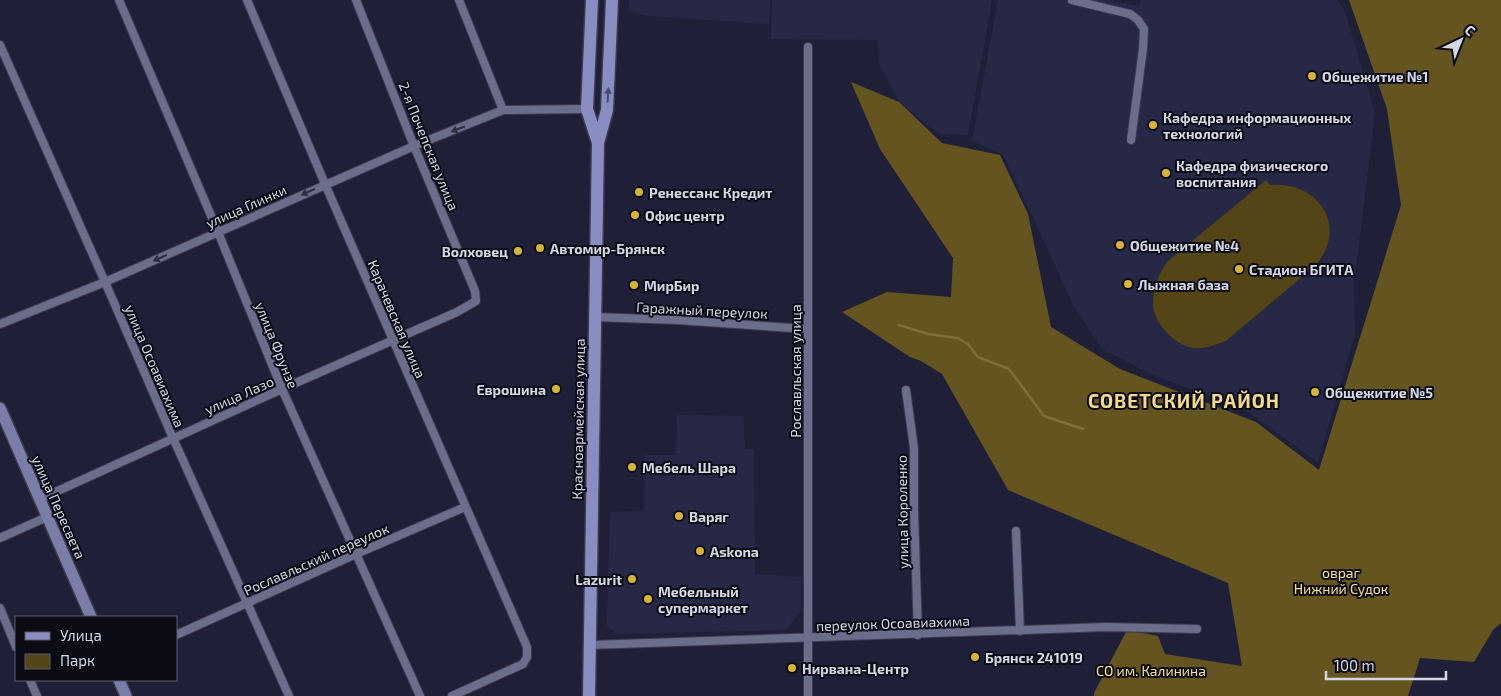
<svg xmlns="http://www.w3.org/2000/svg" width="1501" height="696" font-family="'Exo 2',sans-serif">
<rect width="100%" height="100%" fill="#1f2038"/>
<path fill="#272846" d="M 629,0 L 770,0 L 769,24 L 648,16 L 629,11 Z
M 772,0 L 992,0 L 968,135 L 939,134 L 899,102 L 879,63 L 878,40 L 771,39 Z
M 998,0 L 1108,0 L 1139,6 L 1141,0 L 1337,0 L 1344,9 L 1375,113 L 1354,284 L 1355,334 L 1318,462 L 1242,408 L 1151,374 L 1102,349 L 1072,303 L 1033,217 L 1003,155 L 972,141 Z
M 677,415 L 743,416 L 745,449 L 754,449 L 755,574 L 801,577 L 801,610 L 786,630 L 617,634 L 607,626 L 610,512 L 644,511 L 645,455 L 676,455 Z"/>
<path fill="#534516" d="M 1266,180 L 1270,185 C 1318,181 1349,225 1316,265 L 1227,340 C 1217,345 1205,349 1193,348 C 1174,345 1152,322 1153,302 C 1153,287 1159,274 1167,262 Z"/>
<path fill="#645420" d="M 1349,0 L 1501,0 L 1501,623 L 1493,630 L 1474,662 L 1420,658 L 1408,696 L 1094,696 L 1094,693 L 1127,630 L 1158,636 L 1165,654 L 1242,666 L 1228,583 L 1008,490 L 942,374 L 921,361 L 910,357 L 842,312 L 887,292 L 951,297 L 953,258 L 880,149 L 851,82 L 899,102 L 942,143 L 1000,155 L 1028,214 L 1051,327 L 1120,369 L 1256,422 L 1319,470 L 1401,205 L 1387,109 Z"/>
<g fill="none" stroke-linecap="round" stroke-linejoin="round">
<path stroke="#7e6e3b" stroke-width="2.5" d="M 899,325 L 928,334 L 958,338 L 968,344 L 978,357 L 1009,369 L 1044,416 L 1083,429"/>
<defs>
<path id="minor" d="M 119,0 L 218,232 L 282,389 L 420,696
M 247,0 L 325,184 L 527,647 L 527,657 L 523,664 L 452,696
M 459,0 L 503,110
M 1072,0 L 1130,14 L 1138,20 L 1144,29 L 1143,49 L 1131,140
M 0,45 L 105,282 L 173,438 L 289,696
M 808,47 L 808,696
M 595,317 L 677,320 L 807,329
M 0,324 L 105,282 L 414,146 L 503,110 L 587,109
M 906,390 L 914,448 L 914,511 L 918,635
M 40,499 L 282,389 L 457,312 L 476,301 L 475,291 L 414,146 L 356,0
M 1016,531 L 1020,631
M 0,538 L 47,517
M 0,608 L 16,647
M 176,635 L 356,554 L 465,507
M 590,645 L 1106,627 L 1197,629
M 30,680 L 37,696"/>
<path id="secondary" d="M 0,408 L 91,617
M 119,680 L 126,696"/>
<path id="primary" d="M 592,0 L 587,109 L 598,143
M 589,696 L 598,143 L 607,110 L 612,0"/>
</defs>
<use href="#minor" stroke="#3b3a4f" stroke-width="10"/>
<use href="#secondary" stroke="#3b3a4f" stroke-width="14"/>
<use href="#primary" stroke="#3b3a4f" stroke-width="15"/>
<use href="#minor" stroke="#6b6e8a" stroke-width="8"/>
<use href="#secondary" stroke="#7a7ea6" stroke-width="11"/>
<use href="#primary" stroke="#898dc2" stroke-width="12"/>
</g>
<defs><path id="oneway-solid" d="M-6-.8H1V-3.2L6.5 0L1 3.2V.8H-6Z" transform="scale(1.25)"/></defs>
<use fill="#4a4c6c" href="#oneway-solid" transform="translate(608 95) rotate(-87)"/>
<g fill="#2d2e3f">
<use href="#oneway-solid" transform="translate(458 129) rotate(159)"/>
<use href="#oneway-solid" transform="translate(308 192) rotate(156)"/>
<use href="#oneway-solid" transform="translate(160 258) rotate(156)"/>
</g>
<g fill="#d8b434" stroke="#0b0b16" stroke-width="2">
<circle cx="1312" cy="76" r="5"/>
<circle cx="1153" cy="125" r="5"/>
<circle cx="1166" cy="173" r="5"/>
<circle cx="639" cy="192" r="5"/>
<circle cx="635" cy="215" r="5"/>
<circle cx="1120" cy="245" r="5"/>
<circle cx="540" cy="248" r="5"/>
<circle cx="518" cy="251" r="5"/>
<circle cx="1239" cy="269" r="5"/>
<circle cx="1128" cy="284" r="5"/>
<circle cx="634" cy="285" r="5"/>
<circle cx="556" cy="389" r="5"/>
<circle cx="1315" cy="392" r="5"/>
<circle cx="632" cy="467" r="5"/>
<circle cx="679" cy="516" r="5"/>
<circle cx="700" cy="551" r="5"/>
<circle cx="632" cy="579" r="5"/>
<circle cx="648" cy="599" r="5"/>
<circle cx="975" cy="657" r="5"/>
<circle cx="792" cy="668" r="5"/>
</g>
<g text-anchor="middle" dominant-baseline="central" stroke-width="4" stroke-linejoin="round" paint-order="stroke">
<g font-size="14" font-weight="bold" fill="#d5d7e7" stroke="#0b0b16" text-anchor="start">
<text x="1322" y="76">Общежитие №1</text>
<text x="1163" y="117">Кафедра информационных<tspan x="1163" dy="16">технологий</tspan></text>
<text x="1176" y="165">Кафедра физического<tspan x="1176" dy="16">воспитания</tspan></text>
<text x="649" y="192">Ренессанс Кредит</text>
<text x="645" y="215">Офис центр</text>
<text x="1130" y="245">Общежитие №4</text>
<text x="550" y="248">Автомир-Брянск</text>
<text x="508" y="251" text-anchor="end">Волховец</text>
<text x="1249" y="269">Стадион БГИТА</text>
<text x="1138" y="284">Лыжная база</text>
<text x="644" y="285">МирБир</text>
<text x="546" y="389" text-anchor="end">Еврошина</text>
<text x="1325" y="392">Общежитие №5</text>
<text x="642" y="467">Мебель Шара</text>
<text x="689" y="516">Варяг</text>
<text x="710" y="551">Askona</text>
<text x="622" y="579" text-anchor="end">Lazurit</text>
<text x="658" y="591">Мебельный<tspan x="658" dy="16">супермаркет</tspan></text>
<text x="985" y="657">Брянск 241019</text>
<text x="802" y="668">Нирвана-Центр</text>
</g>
<g font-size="14" fill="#d5d7e7" stroke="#0b0b16">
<text transform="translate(429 146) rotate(68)">2-я Почепская улица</text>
<text transform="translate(246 206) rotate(-24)">улица Глинки</text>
<text transform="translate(702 310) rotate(3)">Гаражный переулок</text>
<text transform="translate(397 319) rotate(67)">Карачевская улица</text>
<text transform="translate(277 345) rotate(68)">улица Фрунзе</text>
<text transform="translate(155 366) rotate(67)">улица Осоавиахима</text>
<text transform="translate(795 371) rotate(-90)">Рославльская улица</text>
<text transform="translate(239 395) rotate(-24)">улица Лазо</text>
<text transform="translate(578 419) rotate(-89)">Красноармейская улица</text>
<text transform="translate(59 507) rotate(66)">улица Пересвета</text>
<text transform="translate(902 512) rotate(-91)">улица Короленко</text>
<text transform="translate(316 559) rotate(-24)">Рославльский переулок</text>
<text transform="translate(893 623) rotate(-2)">переулок Осоавиахима</text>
</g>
<g font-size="14" fill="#f9e090" stroke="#0b0b16">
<text x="1341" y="572">овраг<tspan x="1341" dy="16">Нижний Судок</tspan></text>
<text x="1151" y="670">СО им. Калинина</text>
</g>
<g font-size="19" font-weight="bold" letter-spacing="1" fill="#f2d98d" stroke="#0b0b16">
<text x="1184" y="400">СОВЕТСКИЙ РАЙОН</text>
</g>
</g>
<rect x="15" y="616" width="162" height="65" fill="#0b0b16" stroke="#5c5d6a"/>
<rect x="25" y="632" width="25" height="8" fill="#898dc2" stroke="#5c5d6a"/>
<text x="60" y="641" font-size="15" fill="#d5d7e7">Улица</text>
<rect x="25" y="654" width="25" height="15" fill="#534516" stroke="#5c5d6a"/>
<text x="60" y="666" font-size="15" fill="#d5d7e7">Парк</text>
<g transform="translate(1461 40) rotate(43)" stroke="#0b0b16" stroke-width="4" paint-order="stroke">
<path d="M0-4L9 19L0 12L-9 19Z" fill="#d5d7e7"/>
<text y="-8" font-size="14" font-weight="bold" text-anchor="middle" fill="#d5d7e7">С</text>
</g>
<path d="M1326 671v8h120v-8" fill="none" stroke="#d5d7e7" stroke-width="2.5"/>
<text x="1334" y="671" font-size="15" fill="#d5d7e7" stroke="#0b0b16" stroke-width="4" paint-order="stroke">100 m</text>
</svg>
